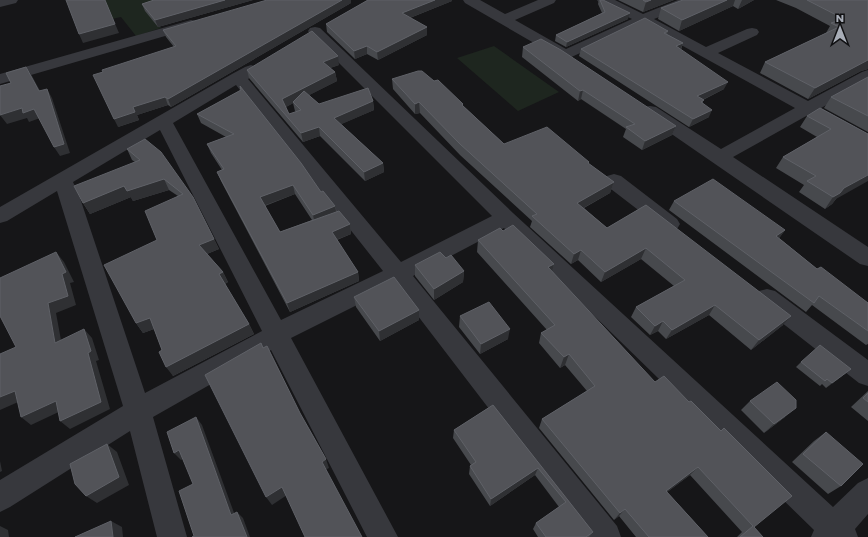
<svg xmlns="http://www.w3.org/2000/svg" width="868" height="537" font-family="Poppins,sans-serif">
<rect width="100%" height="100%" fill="#161618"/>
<path fill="#1e261f" d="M 89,0 L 169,0 L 149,9 L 161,28 L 136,36 L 121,17 L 103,21 Z
M 494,46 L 559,92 L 518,111 L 457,58 Z"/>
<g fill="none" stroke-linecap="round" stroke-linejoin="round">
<path fill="#37383d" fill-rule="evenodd" d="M 0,0 L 18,0 L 16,3 L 0,7 Z
M 463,0 L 480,0 L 505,14 L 538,0 L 556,0 L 554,3 L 515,20 L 566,49 L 632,19 L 599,3 L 597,0 L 615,0 L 643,14 L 678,0 L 697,0 L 695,3 L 654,19 L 706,47 L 747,29 L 752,28 L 757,29 L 759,32 L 757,35 L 718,53 L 808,101 L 862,72 L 868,70 L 868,82 L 821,108 L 868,134 L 868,147 L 862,145 L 808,115 L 733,157 L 868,247 L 868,266 L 860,264 L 644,115 L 642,111 L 644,107 L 650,106 L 656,107 L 721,149 L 795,108 L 643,24 L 565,60 L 560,58 L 465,3 Z
M 191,20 L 196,21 L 198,24 L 196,27 L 0,84 L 0,74 Z
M 315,27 L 320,28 L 513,213 L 833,507 L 858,483 L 868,478 L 868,514 L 855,529 L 858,537 L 811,537 L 814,530 L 504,228 L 413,276 L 617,526 L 621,537 L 587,537 L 395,286 L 291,338 L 398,537 L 367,537 L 271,350 L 153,417 L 187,537 L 157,537 L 130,431 L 10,507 L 0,512 L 0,480 L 123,406 L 57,191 L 7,221 L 0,223 L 0,207 L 232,74 L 245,67 L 251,65 L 257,67 L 259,70 L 257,73 L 248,79 L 401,262 L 492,216 L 310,34 L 308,31 L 310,28 ZM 236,85 L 383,271 L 281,320 L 173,123 ZM 160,130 L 262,331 L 145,393 L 80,198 L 73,182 Z
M 614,174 L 621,176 L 677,219 L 680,224 L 677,229 L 670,231 L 663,229 L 607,186 L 604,181 L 607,176 Z
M 767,289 L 775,291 L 868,360 L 868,386 L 859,383 L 759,305 L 756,298 L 759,291 Z"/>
</g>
<path fill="#47494d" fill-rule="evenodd" d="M 154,0 L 253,0 L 158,27 L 145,11 L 142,4 Z
M 368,0 L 452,0 L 452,1 L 410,18 L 427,27 L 427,35 L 378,60 L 367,54 L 355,59 L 327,32 L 326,24 Z
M 599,0 L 600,0 L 628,19 L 566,47 L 555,41 L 556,35 L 602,13 L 598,4 Z
M 618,0 L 674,0 L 643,12 Z
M 683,0 L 754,0 L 738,9 L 733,6 L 679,31 L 658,19 L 661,8 Z
M 776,0 L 868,0 L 868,69 L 861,71 L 808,99 L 760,73 L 765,62 L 826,33 L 830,26 L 796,8 Z
M 351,3 L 171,107 L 168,105 L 137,115 L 139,120 L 118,127 L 174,47 L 166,37 L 163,30 Z
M 668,31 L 667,34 L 683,43 L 681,50 L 724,89 L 703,100 L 703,104 L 709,117 L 689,127 L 579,56 L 581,49 Z
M 523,47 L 676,126 L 672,135 L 642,150 L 623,137 L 626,129 L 581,99 L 578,101 L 522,57 Z
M 339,65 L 330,68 L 335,72 L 337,81 L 309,95 L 319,104 L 373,101 L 374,110 L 341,124 L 383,163 L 384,172 L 365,181 L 320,136 L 303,142 L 249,78 L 247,70 ZM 293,103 L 295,111 L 296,112 L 289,114 L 286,107 Z
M 868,77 L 868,132 L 824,108 L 831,97 Z
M 392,79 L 434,81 L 463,106 L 504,144 L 589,164 L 614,182 L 610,193 L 584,208 L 607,228 L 646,205 L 783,325 L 751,350 L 709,315 L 666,339 L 658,331 L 650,335 L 631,317 L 636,307 L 674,286 L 641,259 L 601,282 L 578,260 L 571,264 L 530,227 L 532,221 L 460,155 L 420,113 L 415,114 L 393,89 Z
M 240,86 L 321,192 L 335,206 L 337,212 L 350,224 L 351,234 L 337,240 L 358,272 L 359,281 L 290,312 L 221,181 L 217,172 L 222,170 L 211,153 L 207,144 L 226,137 L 201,123 L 197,114 L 241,90 ZM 295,194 L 312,220 L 280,232 L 265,206 Z
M 807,116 L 868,134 L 836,199 L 832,204 L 825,209 L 799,192 L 804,185 L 776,168 L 783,157 L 817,137 L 800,127 Z
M 145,139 L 214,239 L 219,249 L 207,254 L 223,272 L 228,282 L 225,284 L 249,324 L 254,334 L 173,376 L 162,350 L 154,329 L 143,333 L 136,323 L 157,240 L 178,196 L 169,190 L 133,201 L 131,197 L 90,214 L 83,203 L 135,162 L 132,160 L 127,149 Z
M 674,201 L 785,230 L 779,238 L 817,269 L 868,303 L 868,344 L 866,345 L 812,305 L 806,312 L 669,210 Z
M 503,231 L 554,264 L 552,271 L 754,527 L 763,537 L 737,537 L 742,532 L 690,475 L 667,492 L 708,537 L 636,537 L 619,516 L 614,520 L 539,428 L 542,419 L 587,391 L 565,365 L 560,368 L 539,343 L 541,333 L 547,330 L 477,252 L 478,240 Z
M 446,258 L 464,271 L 463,282 L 434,300 L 415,276 L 415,265 Z
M 354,297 L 419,310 L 419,320 L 380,341 L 356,307 Z
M 460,316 L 508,339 L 480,354 L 459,327 Z
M 801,362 L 851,369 L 826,388 L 822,384 L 820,386 L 796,367 Z
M 868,391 L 868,421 L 851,407 Z
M 750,401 L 785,417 L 764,433 L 741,410 Z
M 493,405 L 593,532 L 589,537 L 538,537 L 533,529 L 536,523 L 559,507 L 535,475 L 490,506 L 469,474 L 470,466 L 471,465 L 453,438 L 454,430 Z
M 826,432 L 841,486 L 828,494 L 792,462 L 814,441 Z"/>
<path fill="#2f3033" d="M 105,0 L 119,33 L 83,43 L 79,34 Z
M 225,0 L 253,0 L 158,27 L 155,20 Z
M 342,0 L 351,0 L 351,3 L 171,107 L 168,99 Z
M 435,0 L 452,0 L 452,1 L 402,21 L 402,13 Z
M 651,0 L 674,0 L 643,12 L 646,2 Z
M 727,0 L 735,0 L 733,6 L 679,31 L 682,20 Z
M 742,0 L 754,0 L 738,9 Z
M 630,13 L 628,19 L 566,47 L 567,42 Z
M 427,27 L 427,35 L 378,60 L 377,52 Z
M 683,43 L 680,51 L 676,46 Z
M 367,46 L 367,54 L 355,59 L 354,51 Z
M 338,56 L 339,65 L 324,70 L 323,62 Z
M 868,60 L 868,69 L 861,71 L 808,99 L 815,88 Z
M 26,67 L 32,76 L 45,100 L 39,91 Z
M 335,72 L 337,81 L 284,108 L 282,99 Z
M 728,82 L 724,89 L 694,104 L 697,96 Z
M 47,89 L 52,98 L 70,153 L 60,156 L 54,147 Z
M 583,90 L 581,99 L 578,101 L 580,91 Z
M 165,97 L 168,105 L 137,115 L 139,120 L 118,127 L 114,119 L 133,107 Z
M 373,101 L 374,110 L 335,127 L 334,118 Z
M 419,102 L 420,113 L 415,114 L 415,104 Z
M 22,108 L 34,109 L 40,118 L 29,122 L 27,118 L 7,124 L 0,115 Z
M 712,110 L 709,117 L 689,127 L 693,119 Z
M 676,126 L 672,135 L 642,150 L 645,141 Z
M 319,127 L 320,136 L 303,142 L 301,133 Z
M 383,163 L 384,172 L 365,181 L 364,172 Z
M 868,175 L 868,181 L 836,199 L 832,204 L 825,209 L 833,197 L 844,188 Z
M 164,179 L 169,190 L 133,201 L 127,191 Z
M 614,182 L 610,193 L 574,213 L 577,203 Z
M 293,185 L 295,194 L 263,206 L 260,197 Z
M 124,186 L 131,197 L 90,214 L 83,203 Z
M 335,206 L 337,216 L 315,225 L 313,215 Z
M 350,224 L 351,234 L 333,241 L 332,232 Z
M 785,230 L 778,240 L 776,236 Z
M 214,239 L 219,249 L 204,255 L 199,245 Z
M 646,248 L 641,259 L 601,282 L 605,272 Z
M 581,250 L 578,260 L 571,264 L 574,254 Z
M 56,252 L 64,262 L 74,282 L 70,283 L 76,305 L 56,313 L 63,351 L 55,343 L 48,303 Z
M 554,264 L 551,276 L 548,267 Z
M 464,271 L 463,282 L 434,300 L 434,289 Z
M 223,272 L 228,282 L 224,284 L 219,274 Z
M 358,272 L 359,281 L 290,312 L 287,303 Z
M 715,305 L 709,315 L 666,339 L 672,330 Z
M 419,310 L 419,320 L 380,341 L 379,331 Z
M 791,316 L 783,325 L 751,350 L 759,340 Z
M 150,318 L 157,328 L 143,333 L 136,323 Z
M 663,321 L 658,331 L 650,335 L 655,326 Z
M 249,324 L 254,334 L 173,376 L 166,367 Z
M 84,329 L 92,338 L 99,360 L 96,361 L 110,409 L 70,429 L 60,421 L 88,353 Z
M 510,329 L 508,339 L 480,354 L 481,344 Z
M 569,354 L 565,365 L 560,368 L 564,357 Z
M 851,369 L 845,374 L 826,388 L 832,383 Z
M 15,391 L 25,399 L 0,410 L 0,397 Z
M 56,401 L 65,409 L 31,425 L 21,417 Z
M 796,408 L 785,417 L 764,433 L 774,424 Z
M 196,417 L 202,425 L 237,521 L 231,515 Z
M 107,444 L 117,452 L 129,485 L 97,503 L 86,496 Z
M 179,450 L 186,457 L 181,460 L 174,453 Z
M 326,459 L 329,468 L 325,470 L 322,462 Z
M 0,461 L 2,471 L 0,472 Z
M 698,467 L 690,475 L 658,499 L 666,491 Z
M 538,468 L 535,475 L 490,506 L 491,499 Z
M 282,487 L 287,495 L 272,505 L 266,497 Z
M 625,509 L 619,516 L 614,520 L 620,513 Z
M 237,512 L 243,518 L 250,537 L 247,537 Z
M 111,521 L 122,527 L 123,537 L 113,537 Z
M 0,526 L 8,530 L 9,537 L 0,537 Z"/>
<path fill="#525358" stroke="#5f6167" d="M 66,0 L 105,0 L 115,24 L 79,34 Z
M 154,0 L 225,0 L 155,20 L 142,4 Z
M 267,0 L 342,0 L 168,99 L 165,97 L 133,107 L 135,112 L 114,119 L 93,75 L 103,72 L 102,70 L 176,46 L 163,30 Z
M 368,0 L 435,0 L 402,13 L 427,27 L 377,52 L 367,46 L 354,51 L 326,24 Z
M 600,0 L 603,0 L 630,13 L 567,42 L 556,35 L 605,12 Z
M 643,0 L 651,0 L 646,2 Z
M 683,0 L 727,0 L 682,20 L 661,8 Z
M 807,0 L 868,0 L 868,60 L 815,88 L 765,62 L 839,27 L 831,23 L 844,19 Z
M 645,18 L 666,30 L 668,31 L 664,33 L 683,43 L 676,46 L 728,82 L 697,96 L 704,100 L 701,102 L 712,110 L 693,119 L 581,49 Z
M 312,31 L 338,56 L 323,62 L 335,72 L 282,99 L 289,114 L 301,110 L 293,102 L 304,91 L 319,104 L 368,88 L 373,101 L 334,118 L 383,163 L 364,172 L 319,127 L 301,133 L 247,70 Z
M 541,39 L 561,50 L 676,126 L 645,141 L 626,127 L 635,124 L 583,90 L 580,91 L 523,47 Z
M 26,67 L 39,91 L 47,89 L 64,144 L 54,147 L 34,109 L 23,113 L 22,108 L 0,115 L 0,86 L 11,83 L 6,73 Z
M 418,71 L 422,71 L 434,81 L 438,80 L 463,104 L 462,105 L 504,144 L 547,127 L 589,162 L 588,163 L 614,182 L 577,203 L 607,228 L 646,205 L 791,316 L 759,340 L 715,305 L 672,330 L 663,321 L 655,326 L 636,307 L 685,280 L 646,248 L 605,272 L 581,250 L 574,254 L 532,216 L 537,214 L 460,144 L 419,102 L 415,104 L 392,79 Z
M 868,77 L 868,116 L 831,97 Z
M 240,86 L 301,163 L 321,192 L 323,191 L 335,206 L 313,215 L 293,185 L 260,197 L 280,232 L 339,211 L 350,224 L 332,232 L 358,272 L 287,303 L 217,172 L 224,169 L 207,144 L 234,134 L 197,114 L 241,90 Z
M 820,108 L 868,134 L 868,175 L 844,188 L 840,193 L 833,197 L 807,181 L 816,176 L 783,157 L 831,129 L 807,116 Z
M 145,139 L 161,152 L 193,197 L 214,239 L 199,245 L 223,272 L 219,274 L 249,324 L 166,367 L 159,352 L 162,350 L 150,318 L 136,323 L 104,265 L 157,240 L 145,211 L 183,194 L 164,179 L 127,191 L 124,186 L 83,203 L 74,186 L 140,160 L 127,149 Z
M 713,179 L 785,230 L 776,236 L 817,269 L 821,267 L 868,303 L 868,331 L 819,296 L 814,303 L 674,201 Z
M 513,225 L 554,264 L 548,267 L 655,382 L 664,376 L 689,402 L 691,401 L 721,431 L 724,428 L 792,496 L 754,527 L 763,537 L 740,537 L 753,526 L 698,467 L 666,491 L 708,537 L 649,537 L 625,509 L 620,513 L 542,419 L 595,386 L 569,354 L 564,357 L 541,333 L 555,325 L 478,240 L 500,228 L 503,231 Z
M 56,252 L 66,272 L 62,274 L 68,296 L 48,303 L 55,343 L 84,329 L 91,351 L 88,353 L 101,402 L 60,421 L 56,401 L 21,417 L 15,391 L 0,397 L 0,354 L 16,347 L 0,316 L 0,278 Z
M 440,252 L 446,258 L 451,255 L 464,271 L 434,289 L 415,265 Z
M 394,277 L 419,310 L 379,331 L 354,297 Z
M 489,302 L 510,329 L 481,344 L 460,316 Z
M 261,343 L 263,348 L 267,346 L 300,413 L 326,459 L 322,462 L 362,537 L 305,537 L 282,487 L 266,497 L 205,375 Z
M 820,345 L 851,369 L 832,383 L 827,379 L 825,381 L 801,362 Z
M 777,382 L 796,400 L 796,408 L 774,424 L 750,401 Z
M 868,393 L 868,402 L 863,398 Z
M 493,405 L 593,532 L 586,537 L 546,537 L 536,523 L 566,502 L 538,468 L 491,499 L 470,466 L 476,462 L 454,430 Z
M 196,417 L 231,515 L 237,512 L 247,537 L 192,537 L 194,536 L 179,491 L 193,484 L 179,450 L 174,453 L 167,432 Z
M 826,432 L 863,464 L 841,486 L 803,454 Z
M 107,444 L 119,477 L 86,496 L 75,484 L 70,464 Z
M 111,521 L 113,537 L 75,537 Z"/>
<g transform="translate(840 28)" stroke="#111113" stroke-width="3" paint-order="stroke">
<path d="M0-3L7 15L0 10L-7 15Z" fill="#a8adb7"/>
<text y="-6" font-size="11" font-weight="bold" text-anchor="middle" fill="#a8adb7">N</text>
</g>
</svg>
